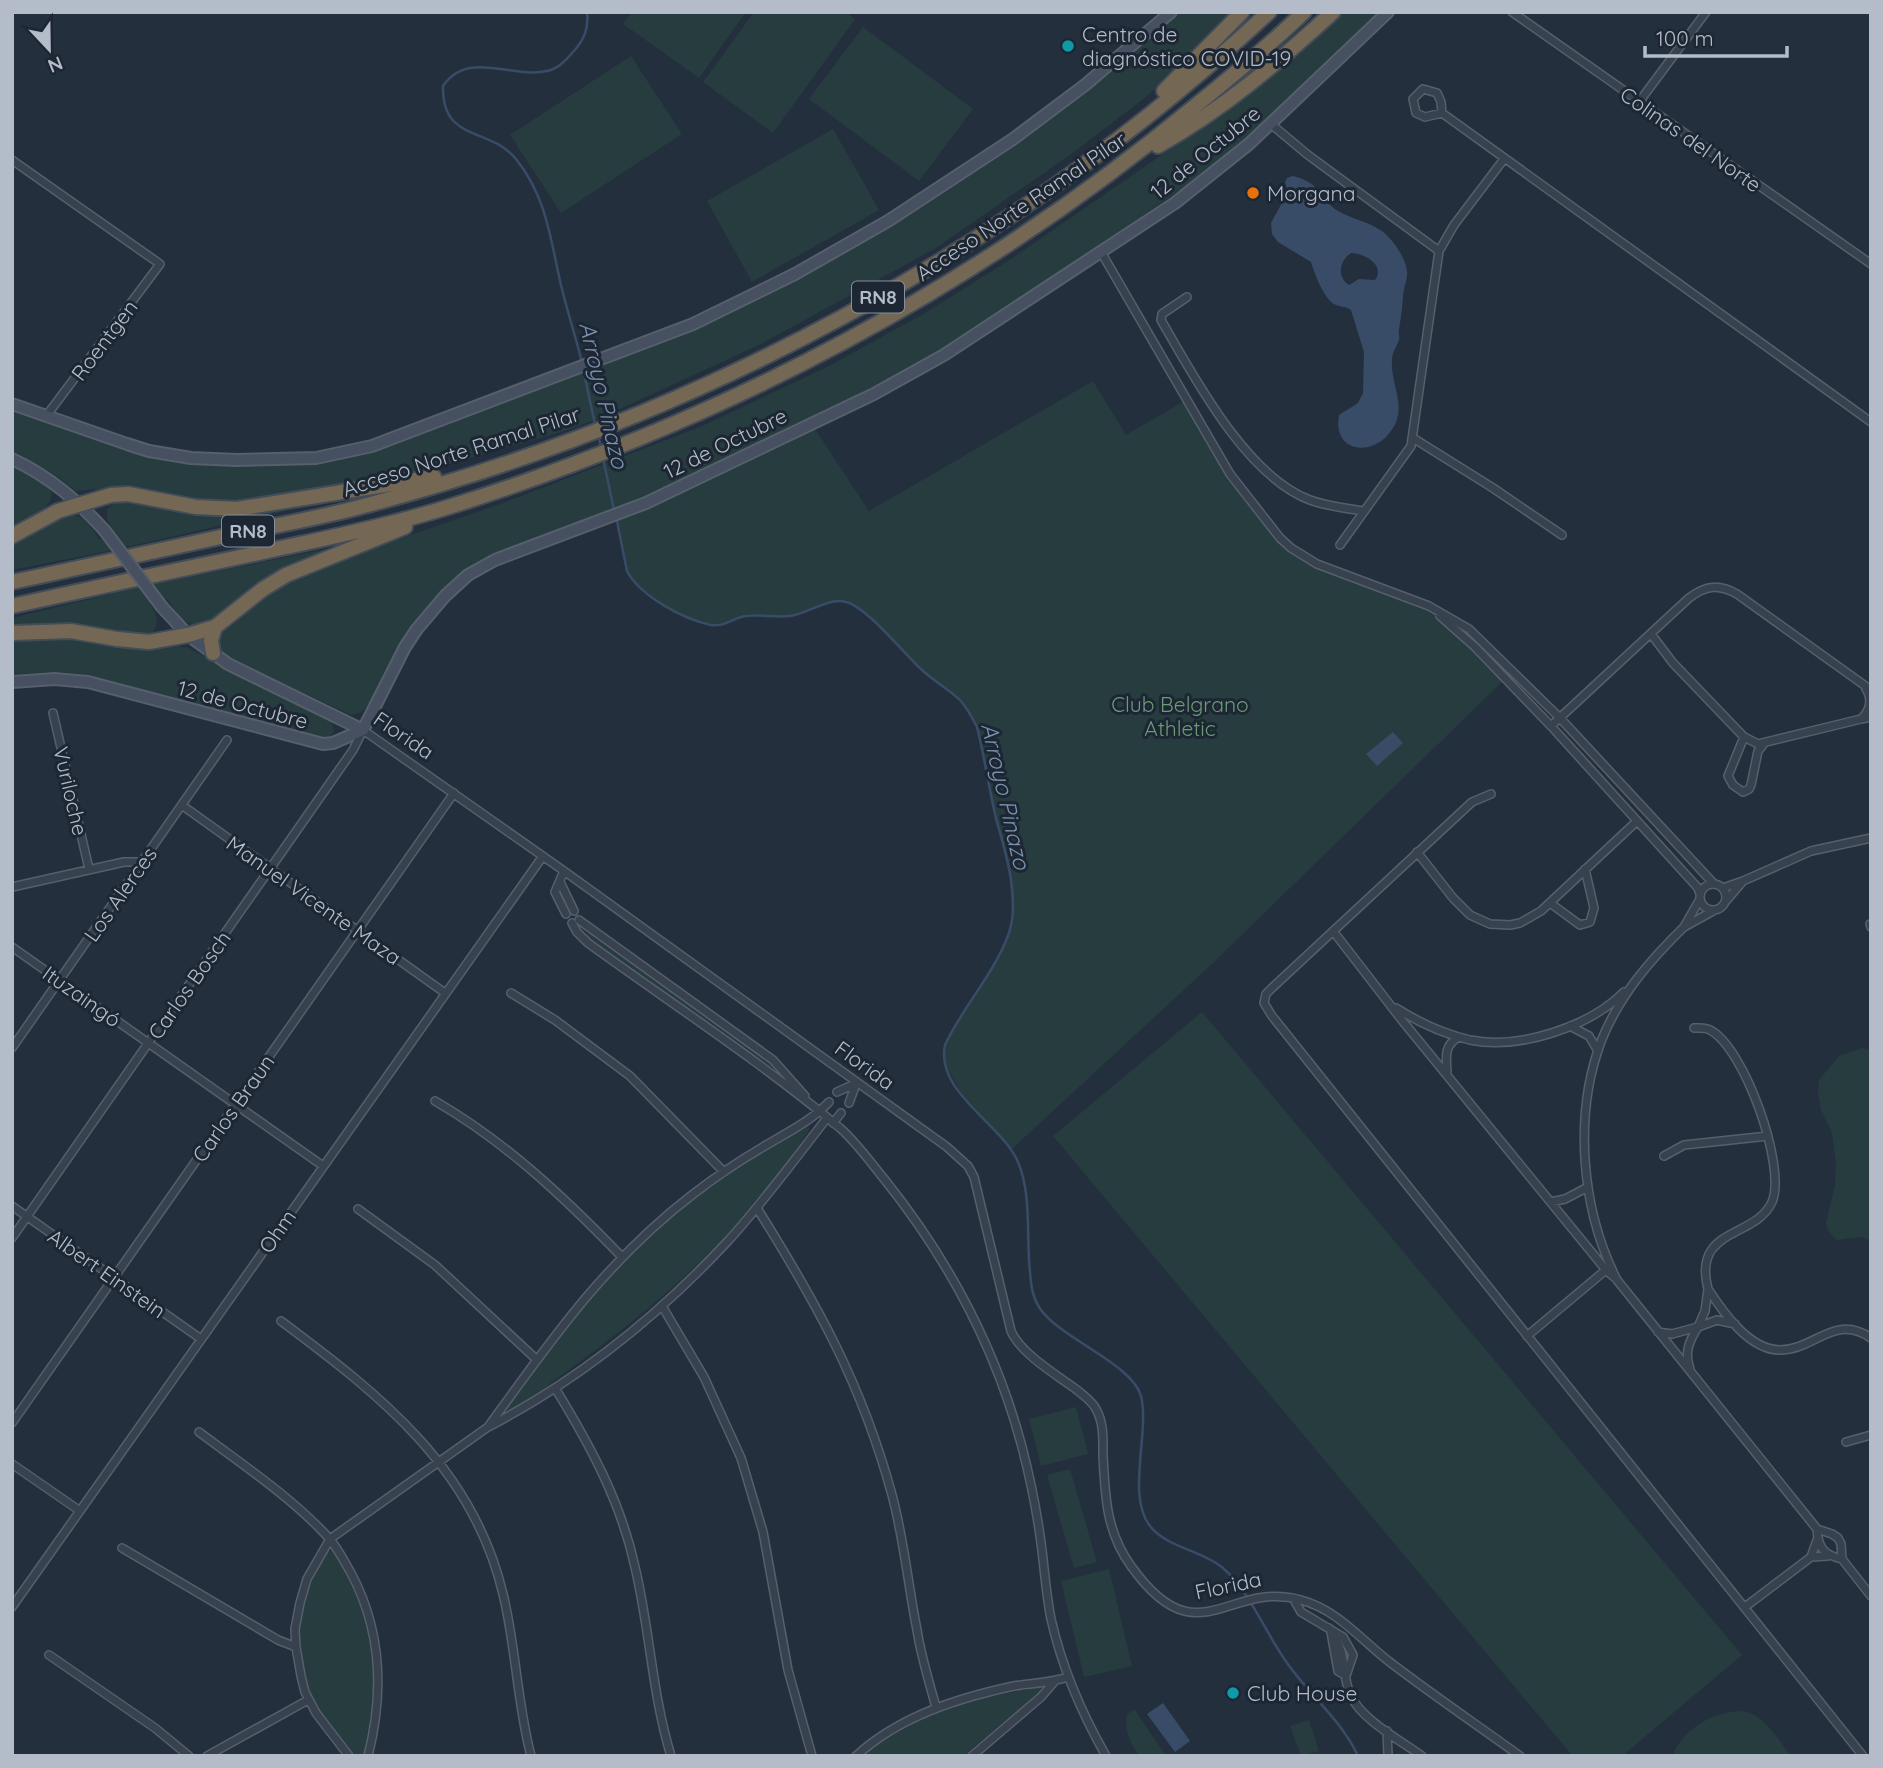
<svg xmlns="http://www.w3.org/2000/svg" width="1883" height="1768" font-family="Quicksand,sans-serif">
<rect width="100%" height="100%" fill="#242f3e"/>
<path fill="#263c3f" d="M 632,12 L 746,12 L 699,78 L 623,24 Z
M 754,12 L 845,12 L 855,19 L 773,133 L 703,82 Z
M 1179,12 L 1234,12 L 1146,97 L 1070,155 L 936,248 L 761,344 L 609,414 L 571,429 L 439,467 L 394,478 L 247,502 L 196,502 L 143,489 L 124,487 L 76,491 L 57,476 L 12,452 L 12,410 L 144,455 L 184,463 L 237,466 L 314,463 L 366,454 L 391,446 L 725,316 L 790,284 L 887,227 L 1101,78 Z
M 1341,12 L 1382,12 L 1266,121 L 1199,177 L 1012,305 L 937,354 L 834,407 L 643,499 L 500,551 L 471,566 L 448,585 L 416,622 L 385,670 L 370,704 L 360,713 L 351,715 L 235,661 C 223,653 212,645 220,630 L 273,590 L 294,580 L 382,545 L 500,504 L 700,427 L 829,366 L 925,313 L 1008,261 L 1224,112 L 1289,61 Z
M 863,27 L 973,109 L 919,181 L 809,99 Z
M 631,56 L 682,134 L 561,213 L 510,135 Z
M 833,129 L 879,210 L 752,282 L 707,201 Z
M 1093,381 L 1126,435 L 1186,400 L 1238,487 L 1299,553 L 1429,606 L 1505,679 L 1214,962 L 1011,1150 L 963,1096 L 944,1062 L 943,1053 L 950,1035 L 997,957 L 1010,931 L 1012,915 L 1009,864 L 997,822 L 977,727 C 972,717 967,708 960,700 C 948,689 934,681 922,670 C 904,654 867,607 846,602 C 829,597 807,614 790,616 C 774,618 756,613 741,617 C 731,620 723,627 711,625 C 683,618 640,596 627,571 L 616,515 L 811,423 L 869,511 Z
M 12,467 C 22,472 35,475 44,482 C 69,501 25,522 12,530 Z
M 124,500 L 300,505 L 302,507 L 109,551 L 12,570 L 12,542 C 27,534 65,509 80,517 C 88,522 94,532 99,539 L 116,535 L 107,520 L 107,509 L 115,503 Z
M 356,543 L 211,621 C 184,629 182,619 167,599 L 149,603 C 158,615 161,629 147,636 L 12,629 L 12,618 L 136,588 Z
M 68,637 L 143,650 L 177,646 L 189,648 L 246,680 L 327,718 L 332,722 L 334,732 L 327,739 L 319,739 L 89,675 L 62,672 L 12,674 L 12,638 Z
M 588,933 L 764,1057 L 776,1068 L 775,1071 L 585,937 Z
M 1202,1012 L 1742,1655 L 1622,1756 L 1574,1756 L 1570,1753 L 1053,1136 Z
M 1862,1048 L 1871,1050 L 1871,1240 L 1859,1237 L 1837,1240 L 1832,1236 L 1828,1230 L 1826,1224 L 1835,1185 L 1836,1164 L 1832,1133 L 1821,1110 L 1818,1093 L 1819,1080 L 1839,1056 Z
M 807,1127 L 810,1128 C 752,1225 654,1309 563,1374 C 546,1386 525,1407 505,1411 L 571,1318 L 626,1255 L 659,1225 L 706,1188 L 747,1160 Z
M 1076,1407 L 1088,1454 L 1041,1466 L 1029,1419 Z
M 1070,1469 L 1097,1562 L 1074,1568 L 1047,1475 Z
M 328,1550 L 336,1552 C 373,1615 384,1685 366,1756 L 351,1756 C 338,1737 322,1719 312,1698 C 288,1648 300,1595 328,1550 Z
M 1109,1569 L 1132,1666 L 1084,1677 L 1061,1581 Z
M 1040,1687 L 1041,1691 L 963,1756 L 861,1756 L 869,1749 L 936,1711 L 978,1699 Z
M 1134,1710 L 1135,1710 L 1166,1756 L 1139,1756 C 1131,1744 1123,1729 1127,1714 Z
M 1742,1711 C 1764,1714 1778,1739 1791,1756 L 1672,1756 C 1685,1728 1711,1712 1742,1711 Z
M 1309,1720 L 1319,1751 L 1301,1756 L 1290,1726 Z"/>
<path fill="#394c67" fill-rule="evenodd" d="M 1293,176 C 1324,184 1316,197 1338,211 C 1352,219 1369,222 1382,231 C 1393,239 1409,262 1407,276 C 1406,283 1403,290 1403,297 C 1402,309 1401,318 1399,329 C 1398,332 1400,336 1399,340 C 1397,346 1392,352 1392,360 C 1390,383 1407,406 1393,428 C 1375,458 1332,454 1339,415 L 1358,403 L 1363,393 L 1364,352 L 1351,310 C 1346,306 1340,307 1334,304 C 1323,297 1315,274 1311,262 L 1278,242 L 1272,234 L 1271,223 L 1288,192 L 1285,182 L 1287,178 ZM 1351,253 C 1365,253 1386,266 1375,280 L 1359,279 L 1349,285 C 1336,277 1340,260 1351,253 Z
M 1393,732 L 1403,743 L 1377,766 L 1366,754 Z
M 1163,1703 L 1190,1741 L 1175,1752 L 1147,1714 Z"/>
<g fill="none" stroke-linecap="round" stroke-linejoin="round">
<path stroke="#394c67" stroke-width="2.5" d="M 582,363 C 576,337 567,311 561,285 C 550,238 547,198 516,159 C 489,126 442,143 443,86 C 468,49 512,79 547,71 C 558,69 566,60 573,52 C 584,40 589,29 587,12
M 583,369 L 595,424
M 598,434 L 601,448
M 603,458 L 614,510
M 616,516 L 627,571 C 640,596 683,619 711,625 C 723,627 731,620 741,617 C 756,613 774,618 790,616 C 807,614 829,597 846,602 C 867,607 904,654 922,670 C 934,681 948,689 960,700 C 967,708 972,717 977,727 C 985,758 989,791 997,822 C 1006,853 1020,900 1009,933 C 995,973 963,1006 945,1045 C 935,1092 1002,1124 1018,1162 C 1032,1195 1026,1236 1030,1272 C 1031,1284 1032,1296 1039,1307 C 1058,1338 1132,1363 1141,1396 C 1150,1432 1126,1496 1150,1526 C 1167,1548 1202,1550 1223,1568 C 1250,1592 1264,1630 1285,1660 C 1308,1694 1340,1718 1358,1756"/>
<defs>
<path id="street" d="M 1512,12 L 1871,264
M 1423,89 L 1437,93 L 1441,102 L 1442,113 L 1425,117 L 1416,113 L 1413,99 Z
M 1639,102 L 1706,12
M 1442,113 L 1871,422
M 1271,124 L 1308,155 L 1439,251
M 12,160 L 160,264 L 47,415
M 1101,252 L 1230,474 L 1280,538 L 1291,548 L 1317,564 L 1429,606 L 1469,629 L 1560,718 L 1714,884
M 1187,297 L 1162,314 L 1161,320 C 1194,377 1246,476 1310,500 C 1326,506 1345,508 1362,511
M 1413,438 L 1493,488 L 1562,535
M 1340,545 L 1411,446 L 1439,251 L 1454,225 L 1504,159
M 1440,616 L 1475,647 L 1551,726 L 1698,888 L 1700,894
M 1651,634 L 1673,663 L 1744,737 L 1758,744 L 1861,719
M 1866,689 C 1873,699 1870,711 1861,719 L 1871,717
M 53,713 L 89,869
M 1551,726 L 1689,598 C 1706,585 1719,584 1737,594 L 1871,690
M 1744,737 L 1728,776 L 1733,785 L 1743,792 L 1749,789 L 1751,785 L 1758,751 L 1763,745
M 1491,794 L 1472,802 L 1273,987 L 1266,994 L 1264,1003 L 1272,1016 L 1863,1756
M 183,806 L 445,993
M 1417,852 L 1453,898 L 1470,915 L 1490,924 L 1510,925 L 1520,923 L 1541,911 L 1636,822
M 564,871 L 555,892 L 566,914
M 1743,881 L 1811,851 L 1871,838
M 560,882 L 574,911
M1700 897a13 13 0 1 1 26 0a13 13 0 1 1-26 0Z
M 12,887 L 124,862 L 141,862
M 1723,888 L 1743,881 L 1726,901
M 1700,899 L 1684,927 L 1713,911
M 1550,903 L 1580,925 L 1590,922 L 1594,908 L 1585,869
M 579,920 L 773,1060 L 805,1096
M 572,923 L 577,932 L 588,943 C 672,1004 760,1061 840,1128 C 857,1143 871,1163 885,1180 C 948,1259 996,1349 1022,1447 C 1029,1474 1035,1502 1039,1529 C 1044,1559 1045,1589 1051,1619 C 1062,1668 1081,1712 1106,1756
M 1870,924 L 1871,927
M 1684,927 C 1650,960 1620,995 1602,1039 C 1573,1114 1581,1209 1617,1280 L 1817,1529
M 1333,931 L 1401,1019 L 1606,1270 L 1614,1277
M 12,947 L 323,1166
M 511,993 L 555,1020 L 630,1076 L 724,1172
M 1396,1008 C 1418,1022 1444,1034 1470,1040 C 1519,1050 1589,1027 1624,992
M 1570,1026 L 1589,1036 L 1598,1051
M 1694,1028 C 1700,1028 1705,1027 1710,1030 C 1744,1047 1787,1167 1772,1202 C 1755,1239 1692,1227 1708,1289
M 12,1048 L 227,740
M 1447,1072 C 1446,1056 1444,1045 1459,1037
M 837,1092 L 857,1083
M 435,1101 C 506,1142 565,1198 621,1256
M 849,1103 L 856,1084
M 827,1118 C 794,1160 763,1203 727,1242 C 658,1316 577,1381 488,1427 C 551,1340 606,1261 692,1195 C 715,1177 739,1161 763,1147 C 786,1133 810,1122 829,1102
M 833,1123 L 841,1113
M 1664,1156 L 1684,1145 L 1768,1136
M 1551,1202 L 1565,1199 L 1588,1187
M 12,1206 L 201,1339
M 757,1208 C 817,1304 862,1384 892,1495 C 904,1539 908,1585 917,1630 C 921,1656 929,1682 936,1707
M 358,1209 L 435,1265 L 536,1359
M 12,1238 L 353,750 L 363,730 L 564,871 L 947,1147 L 968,1166 L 974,1177 L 1011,1331 C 1021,1354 1057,1375 1077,1390 C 1084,1396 1092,1401 1096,1409 C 1104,1423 1103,1440 1103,1455 C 1105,1495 1106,1532 1131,1566 C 1198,1660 1228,1579 1301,1600 C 1338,1610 1361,1640 1391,1663 C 1433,1695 1477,1725 1520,1756
M 662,1306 L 704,1377 L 741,1458 L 763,1532 L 788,1670 L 812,1756
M 281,1321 C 380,1395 473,1467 503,1594 C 516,1647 517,1703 531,1756
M 1735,1324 L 1717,1320 L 1698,1327 L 1705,1311 L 1708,1289 C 1723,1312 1749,1350 1780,1350 C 1815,1350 1834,1313 1871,1338
M 1658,1332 L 1672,1334 L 1698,1327 C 1689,1341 1684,1353 1690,1369
M 1527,1336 L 1607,1269
M 555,1388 C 590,1445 621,1502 635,1567 C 650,1630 652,1694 671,1756
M 12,1423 L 454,793
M 199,1432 C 243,1465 291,1497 328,1537 C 337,1547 344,1561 351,1573 C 382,1631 384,1693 368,1756
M 1846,1442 L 1871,1435
M 12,1464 L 80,1511
M 1817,1540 L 1811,1557 L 1828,1556
M 122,1548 L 278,1640 L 296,1647
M 1842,1559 C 1824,1555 1818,1548 1817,1529 L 1832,1534 L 1838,1538 L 1841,1544 L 1842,1559 L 1871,1596
M 1293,1598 L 1301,1612 L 1343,1637 L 1353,1655 L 1346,1676
M 12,1607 L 543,856
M 1745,1607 L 1811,1557
M 1329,1628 C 1350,1656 1339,1669 1351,1696 C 1361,1719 1401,1741 1422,1756
M 1331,1632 L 1338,1671 L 1346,1676
M 49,1655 L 155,1728 L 189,1756
M 1387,1731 L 1388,1756
M 207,1756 L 308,1700
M 349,1756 L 316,1713 L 305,1692 L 301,1676 L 296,1647 L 295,1629 L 300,1603 L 307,1579 L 330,1539 L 488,1427
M 856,1756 C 900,1716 958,1698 1014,1686 C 1032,1683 1050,1683 1068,1677
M 972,1756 L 1041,1697 L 1054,1682"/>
<path id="secondary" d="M 12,404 L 127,444 L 149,451 L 191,458 L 237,460 L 316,458 L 372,446 L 693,324 L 795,274 L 888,221 L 1013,139 L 1085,85 L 1171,12
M 12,459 C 50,477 77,500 105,531
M 162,607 L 188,635 L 228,664 L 363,730
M 12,682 L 55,679 L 88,682 L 323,744 L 333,743 L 363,730 L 405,647 L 417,629 L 445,596 L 468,575 L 495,560 L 646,503 L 874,394 L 944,355 L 1175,203 L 1249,144 L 1388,12"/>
<path id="highway" d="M 1164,91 L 1242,12
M 1158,146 C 1226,107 1276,64 1333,12
M 12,536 L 58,511 L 111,495 L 128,494 L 196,507 L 237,509 L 434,477
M 12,582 C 88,566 164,549 239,533 C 278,525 318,518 356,508 C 694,421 1013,250 1269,12
M 12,606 C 97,587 183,569 268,551 C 331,537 396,524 458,504 C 726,419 977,287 1194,107 C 1231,77 1269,46 1304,12
M 12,633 L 71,631 L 117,639 L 149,642 L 188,635 L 215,627 L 263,589 L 286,575 L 405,527
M 213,653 L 211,640 L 215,627"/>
</defs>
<use href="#street" stroke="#565f6c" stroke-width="10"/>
<use href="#secondary" stroke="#565f6c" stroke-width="14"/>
<use href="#highway" stroke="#434c59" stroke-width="18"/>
<use href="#street" stroke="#38414e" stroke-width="7"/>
<use href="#secondary" stroke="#465061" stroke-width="10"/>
<use href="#highway" stroke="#746855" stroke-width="14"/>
<defs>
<path id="secondary-bridge" d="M 105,531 L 162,607"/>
</defs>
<use href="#secondary-bridge" stroke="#565f6c" stroke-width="14" stroke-linecap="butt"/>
<use href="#secondary-bridge" stroke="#465061" stroke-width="10"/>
</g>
<g fill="#0f9aa8" stroke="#1d2633" stroke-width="2.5">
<circle cx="1068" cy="46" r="7"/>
<circle cx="1233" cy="1693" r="7"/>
</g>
<circle fill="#e8710a" stroke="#1d2633" stroke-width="2.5" cx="1253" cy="193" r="7"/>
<g text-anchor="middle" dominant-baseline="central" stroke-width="6" stroke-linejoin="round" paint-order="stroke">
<g fill="#1d2633" stroke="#878f9c" stroke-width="2">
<rect x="852" y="281.5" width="52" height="31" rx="5"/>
<rect x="222" y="515.5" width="52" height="31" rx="5"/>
</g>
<g font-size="19" font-weight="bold" fill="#b4bcc9">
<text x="878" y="297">RN8</text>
<text x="248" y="531">RN8</text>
</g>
<g font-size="21" fill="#b4bcc9" stroke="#1d2633" text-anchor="start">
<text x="1082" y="34">Centro de<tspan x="1082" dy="24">diagnóstico COVID-19</tspan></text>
<text x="1267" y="193">Morgana</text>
<text x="1247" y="1693">Club House</text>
</g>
<g font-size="21" fill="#b4bcc9" stroke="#1d2633">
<text transform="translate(1691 139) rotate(35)">Colinas del Norte</text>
<text transform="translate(1205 152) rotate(-39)">12 de Octubre</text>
<text transform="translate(1021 206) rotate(-34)">Acceso Norte Ramal Pilar</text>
<text transform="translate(104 340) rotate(-53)">Roentgen</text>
<text transform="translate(725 443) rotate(-26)">12 de Octubre</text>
<text transform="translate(461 451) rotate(-18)">Acceso Norte Ramal Pilar</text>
<text transform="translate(243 704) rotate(15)">12 de Octubre</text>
<text transform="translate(404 735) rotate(34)">Florida</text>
<text transform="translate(71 791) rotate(77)">Vuriloche</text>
<text transform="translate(120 894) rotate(-55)">Los Alerces</text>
<text transform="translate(314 900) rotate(35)">Manuel Vicente Maza</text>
<text transform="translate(189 985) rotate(-55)">Carlos Bosch</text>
<text transform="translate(82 996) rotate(35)">Ituzaingó</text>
<text transform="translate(865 1065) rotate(36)">Florida</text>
<text transform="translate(233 1108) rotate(-55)">Carlos Braun</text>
<text transform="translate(277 1231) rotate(-55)">Ohm</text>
<text transform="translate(107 1273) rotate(35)">Albert Einstein</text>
<text transform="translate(1228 1585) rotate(-12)">Florida</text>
</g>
<g font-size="21" fill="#6b9a76" stroke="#1d2633">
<text x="1180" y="704">Club Belgrano<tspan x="1180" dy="24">Athletic</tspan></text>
</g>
<g font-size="23" font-style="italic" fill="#7c92b1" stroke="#1d2633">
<text transform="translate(604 395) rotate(77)">Arroyo Pinazo</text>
<text transform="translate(1006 796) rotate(77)">Arroyo Pinazo</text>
</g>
</g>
<rect width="1883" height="1768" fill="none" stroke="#b4bcc9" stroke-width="28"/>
<g transform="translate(49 49) rotate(158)" stroke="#1d2633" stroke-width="5" paint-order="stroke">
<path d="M0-5L12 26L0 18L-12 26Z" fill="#b4bcc9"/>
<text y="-10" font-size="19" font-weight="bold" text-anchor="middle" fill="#b4bcc9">N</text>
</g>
<path d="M1645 46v10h142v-10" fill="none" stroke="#b4bcc9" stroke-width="3.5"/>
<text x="1656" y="46" font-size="21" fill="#b4bcc9" stroke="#1d2633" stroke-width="5" paint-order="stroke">100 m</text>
</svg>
